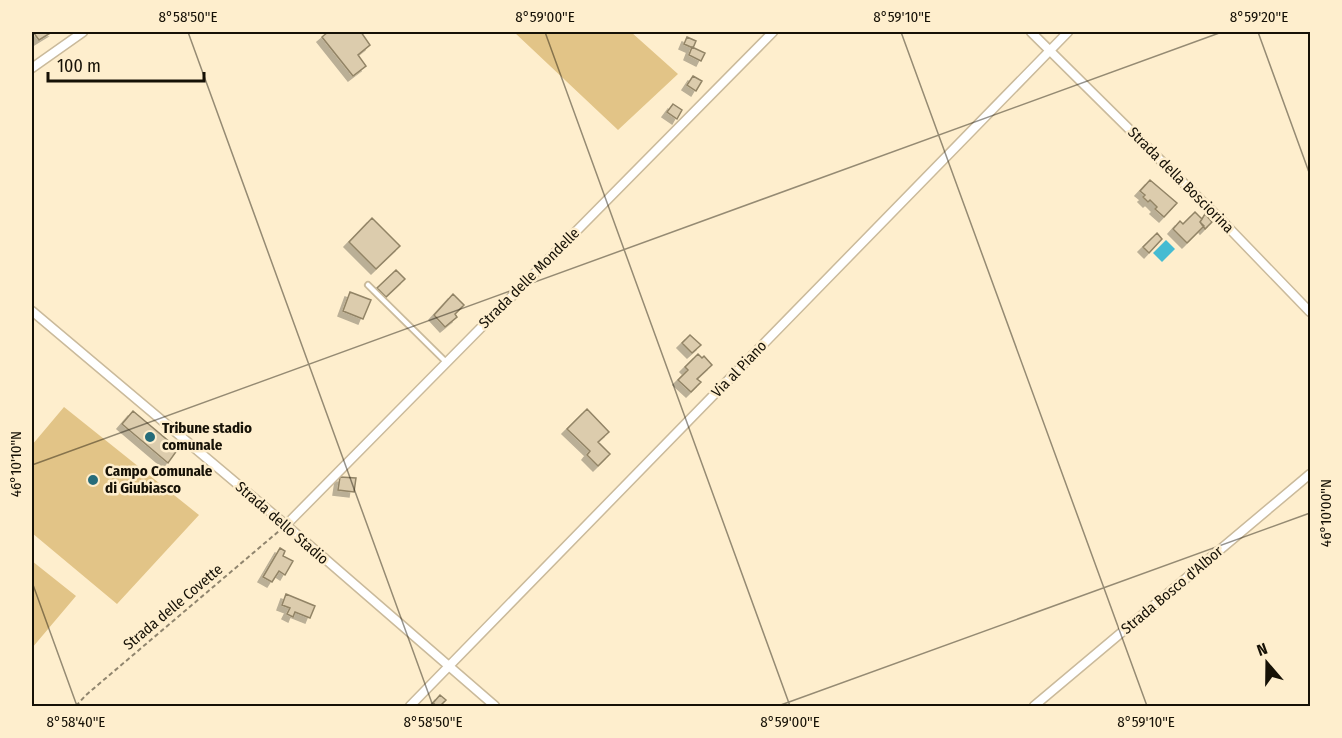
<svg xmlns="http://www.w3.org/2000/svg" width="1342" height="738" font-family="'Fira Sans Condensed',sans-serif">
<defs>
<filter id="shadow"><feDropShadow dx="-5" dy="5" stdDeviation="0" flood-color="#0004"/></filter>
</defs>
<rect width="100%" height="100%" fill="#feeecd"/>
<path fill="#e2c487" d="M 514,32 L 631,32 L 678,74 L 618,130 Z
M 64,407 L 199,515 L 117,604 L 32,533 L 32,445 Z
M 32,561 L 76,596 L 32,648 Z"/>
<path fill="#45bbd2" d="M 1166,240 L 1175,249 L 1162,262 L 1153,253 Z"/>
<path fill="#dcccad" stroke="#928466" stroke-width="1.5" filter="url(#shadow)" d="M 33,32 L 52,32 L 39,40 Z
M 328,32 L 361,32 L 370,45 L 358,55 L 366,66 L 353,76 L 322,37 Z
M 687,37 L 696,41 L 693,48 L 684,44 Z
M 692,47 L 705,53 L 701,61 L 689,55 Z
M 693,76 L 702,81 L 696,91 L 687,85 Z
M 673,104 L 682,110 L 677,119 L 667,112 Z
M 1150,180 L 1177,203 L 1164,217 L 1155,209 L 1157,207 L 1150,200 L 1148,202 L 1143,197 L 1145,195 L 1140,191 Z
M 1195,212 L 1202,219 L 1200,222 L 1204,226 L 1187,243 L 1173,229 L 1180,221 L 1183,224 Z
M 1205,214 L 1212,222 L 1205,229 L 1200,222 Z
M 372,218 L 400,246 L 376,269 L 349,242 Z
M 1157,233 L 1162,239 L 1149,253 L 1143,247 Z
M 396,270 L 405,279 L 386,297 L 377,288 Z
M 350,292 L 371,300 L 363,319 L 343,311 Z
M 453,294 L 464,305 L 455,314 L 457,317 L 445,327 L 434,315 Z
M 690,335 L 701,345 L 692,353 L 682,343 Z
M 698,354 L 702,358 L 704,356 L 712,365 L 697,379 L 701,382 L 691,392 L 678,380 L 688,370 L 685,367 Z
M 587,409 L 609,432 L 598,442 L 610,454 L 598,466 L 587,455 L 590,451 L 567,429 Z
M 133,411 L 178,449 L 168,463 L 122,424 Z
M 340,477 L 356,478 L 354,492 L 338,490 Z
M 280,548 L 285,551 L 283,556 L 293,561 L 285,575 L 279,571 L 272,582 L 263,577 Z
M 286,594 L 315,606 L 310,618 L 295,612 L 293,617 L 287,614 L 290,608 L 282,605 Z
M 440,695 L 446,700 L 440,706 L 437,706 L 433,703 Z"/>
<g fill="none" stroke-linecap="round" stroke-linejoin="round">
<defs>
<path id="service" d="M 368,285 L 446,362"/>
<path id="minor" d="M 1031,32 L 1226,225 L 1310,312
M 32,68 L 83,32
M 32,311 L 286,525 L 495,706
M 286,525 L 773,32
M 410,706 L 1068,32
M 1034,706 L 1310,474"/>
</defs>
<use href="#service" stroke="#caba9b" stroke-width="8"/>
<use href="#minor" stroke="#caba9b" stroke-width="11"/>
<path stroke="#90856e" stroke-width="2" stroke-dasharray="4.5 3" stroke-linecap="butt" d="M 76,706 L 86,695 L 279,531"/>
<use href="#service" stroke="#fff" stroke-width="4.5"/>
<use href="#minor" stroke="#fff" stroke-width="8"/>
</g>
<path fill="none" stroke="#161106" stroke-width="1.5" stroke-opacity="0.45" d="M 188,32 L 433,706M 545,32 L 790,706M 901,32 L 1147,706M 1258,32 L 1310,175M 32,465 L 1222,32M 32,582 L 77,706M 778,706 L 1310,513"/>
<g fill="#266c7a" stroke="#feeecd" stroke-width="2">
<circle cx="150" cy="437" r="6"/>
<circle cx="93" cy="480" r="6"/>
</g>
<g text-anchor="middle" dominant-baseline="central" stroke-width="5" stroke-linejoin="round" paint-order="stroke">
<g font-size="15" fill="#161106" stroke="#feeecd">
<text transform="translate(1181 180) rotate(45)">Strada della Bosciorina</text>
<text transform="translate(529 278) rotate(-45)">Strada delle Mondelle</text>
<text transform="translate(739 369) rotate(-46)">Via al Piano</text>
<text transform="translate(282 523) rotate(41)">Strada dello Stadio</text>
<text transform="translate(1172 590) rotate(-40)">Strada Bosco d'Albor</text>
<text transform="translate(173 607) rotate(-40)">Strada delle Covette</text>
</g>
<g font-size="15" font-weight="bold" fill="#161106" stroke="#feeecd" text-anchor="start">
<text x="162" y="428">Tribune stadio<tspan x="162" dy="17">comunale</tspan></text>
<text x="105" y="471">Campo Comunale<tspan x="105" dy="17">di Giubiasco</tspan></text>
</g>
</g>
<rect width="1342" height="738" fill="none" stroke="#feeecd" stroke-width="66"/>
<g transform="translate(1267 663) rotate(340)" stroke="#feeecd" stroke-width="4.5" paint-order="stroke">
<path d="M0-4.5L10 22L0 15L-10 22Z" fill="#161106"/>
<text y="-9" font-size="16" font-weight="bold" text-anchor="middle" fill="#161106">N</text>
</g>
<path d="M48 72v9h156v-9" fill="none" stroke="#161106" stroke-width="3"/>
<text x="57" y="72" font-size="18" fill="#161106" stroke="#feeecd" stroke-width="4.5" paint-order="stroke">100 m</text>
<rect x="33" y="33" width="1276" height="672" fill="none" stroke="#161106" stroke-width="2"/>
<g font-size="15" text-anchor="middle" fill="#161106">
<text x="188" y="22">8°58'50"E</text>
<text x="545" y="22">8°59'00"E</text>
<text x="902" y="22">8°59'10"E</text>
<text x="1259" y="22">8°59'20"E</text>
<text transform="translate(16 464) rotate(-90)" y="5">46°10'10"N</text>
<text transform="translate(1326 513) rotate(-90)" y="5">46°10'00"N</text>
<text x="76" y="727">8°58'40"E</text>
<text x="433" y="727">8°58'50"E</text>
<text x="790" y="727">8°59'00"E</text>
<text x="1146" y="727">8°59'10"E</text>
</g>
</svg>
